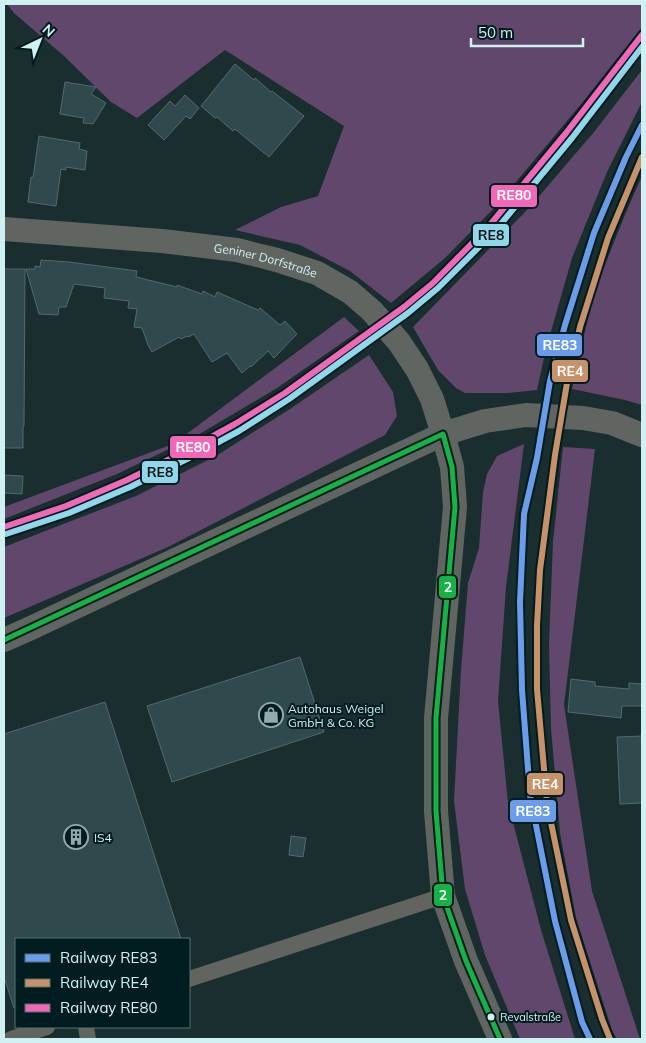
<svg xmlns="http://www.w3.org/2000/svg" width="646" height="1043" font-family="Mulish,sans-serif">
<rect width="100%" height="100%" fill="#1a2e2f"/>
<path fill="#62476c" d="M 7,4 L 642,4 L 642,27 L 582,103 L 495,207 L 445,258 L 391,303 L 350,271 L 300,245 L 235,230 L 281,207 L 318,196 L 344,126 L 225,50 L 137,118 L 111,102 L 64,56 L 14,13 Z
M 642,70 L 642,102 L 607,172 L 572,258 L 546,349 L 537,390 L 508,393 L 465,393 L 456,388 L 438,370 L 413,327 L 529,208 L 594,132 Z
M 642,176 L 642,405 L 625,400 L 572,389 C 580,352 588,314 600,278 C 613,244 627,209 642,176 Z
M 344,317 L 359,331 L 277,388 L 196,436 L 117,474 L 4,519 L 4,507 L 173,444 Z
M 369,355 L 393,392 L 397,416 L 385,435 L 168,547 L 4,618 L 4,547 L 136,496 L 216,456 L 290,409 Z
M 524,444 L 506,587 L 498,701 L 508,803 L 541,930 L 575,1039 L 520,1039 L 485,955 L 465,889 L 454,801 L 461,670 L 468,583 L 479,548 L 483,492 L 487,474 L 497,456 Z
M 563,447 L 595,449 L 564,705 L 592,891 L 640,1039 L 617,1039 L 612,1030 L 576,918 L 560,833 L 551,728 L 549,644 L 553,542 Z"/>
<path fill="#2f494d" stroke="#54696d" d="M 235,64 L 254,80 L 255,78 L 271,92 L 272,91 L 304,116 L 269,157 L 235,129 L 233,131 L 217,117 L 215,118 L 201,106 Z
M 65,82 L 96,87 L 91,94 L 106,103 L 93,124 L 83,123 L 84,118 L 60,114 Z
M 185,95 L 199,108 L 190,119 L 186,116 L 164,140 L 148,125 L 170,101 L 175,106 Z
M 39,136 L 80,143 L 79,149 L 87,151 L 85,170 L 66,167 L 66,170 L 61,169 L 56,206 L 28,202 L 31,177 L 33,178 Z
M 41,260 L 69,262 L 137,271 L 136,277 L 177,287 L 177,285 L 202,294 L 203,291 L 215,297 L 217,292 L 258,310 L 260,308 L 280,325 L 285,321 L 297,334 L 274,358 L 268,351 L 251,367 L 250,366 L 242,373 L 227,353 L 212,362 L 194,334 L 188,337 L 187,336 L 181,339 L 179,337 L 152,352 L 148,345 L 142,328 L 134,327 L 137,309 L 128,308 L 129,301 L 104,298 L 105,288 L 74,284 L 66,307 L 59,307 L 58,315 L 39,314 L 26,269 L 35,269 L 35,266 L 40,267 Z
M 4,269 L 25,269 L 24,426 L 23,426 L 23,448 L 4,448 Z
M 4,475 L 23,476 L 22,494 L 4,493 Z
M 300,657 L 324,732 L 172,782 L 147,706 Z
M 571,679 L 595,682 L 595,686 L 629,689 L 629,683 L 642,684 L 642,706 L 622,706 L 621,718 L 568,712 Z
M 105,702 L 181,939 L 16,939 L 16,1008 L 14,1008 L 4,977 L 4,734 Z
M 642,736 L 642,803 L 620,804 L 617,737 Z
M 291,836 L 306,838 L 303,857 L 289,855 Z"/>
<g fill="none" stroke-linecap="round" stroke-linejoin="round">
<path stroke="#61645f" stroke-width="16" d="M 189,979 L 443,896
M 86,1027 L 88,1039
M 11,1039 L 47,1027"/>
<g stroke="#616561" stroke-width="24">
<path id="s1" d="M 4,229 L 162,241 L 237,250 L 277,260 L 317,273 L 350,292 L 372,311 L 399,342 L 417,369 L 432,399 L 443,434 L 452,467 L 455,507 L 436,718 L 436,811 L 443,896 L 466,961 L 500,1039"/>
<path d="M 4,640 L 31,628 L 443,434 L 485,421 L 526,415 L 583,418 L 612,423 L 642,435"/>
</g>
<defs>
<path id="bus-1" d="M 443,434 L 452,467 L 455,507 L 436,718 L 436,811 L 443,896 L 466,961 L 500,1039
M 4,640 L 443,434"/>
</defs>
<use href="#bus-1" stroke="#001c1e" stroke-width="9"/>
<use href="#bus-1" stroke="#17b246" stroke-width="5"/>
<defs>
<path id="rail-1" d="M 590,1039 L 582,1022 L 555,921 L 530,795 L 522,690 L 520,602 L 524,514 L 537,458 L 550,381 L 565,325 L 594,233 L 626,157 L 642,125"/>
<path id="rail-2" d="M 610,1039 L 602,1019 L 571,920 L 547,803 L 537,689 L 537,626 L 540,570 L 555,455 L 567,383 L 580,327 L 608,238 L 642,157"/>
<path id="rail-3" d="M 4,527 L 66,506 L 127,480 L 184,452 L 235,424 L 285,393 L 404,307 L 433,283 L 489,226 L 566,133 L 642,35"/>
<path id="rail-4" d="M 6,534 L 69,513 L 130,487 L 187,459 L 239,431 L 289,399 L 408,313 L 438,288 L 495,231 L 572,138 L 642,47"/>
</defs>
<use href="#rail-1" stroke="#001c1e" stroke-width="10"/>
<use href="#rail-2" stroke="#001c1e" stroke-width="10"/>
<use href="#rail-3" stroke="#001c1e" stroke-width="10"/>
<use href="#rail-4" stroke="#001c1e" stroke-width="10"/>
<use href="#rail-1" stroke="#6b9ce9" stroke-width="6"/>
<use href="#rail-2" stroke="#c7916a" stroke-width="6"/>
<use href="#rail-3" stroke="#f168b7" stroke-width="6"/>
<use href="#rail-4" stroke="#90d7ec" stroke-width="6"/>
</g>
<defs>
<symbol id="shop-ring" viewBox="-11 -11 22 22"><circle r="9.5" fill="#001c1e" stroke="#90adae" stroke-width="1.5"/><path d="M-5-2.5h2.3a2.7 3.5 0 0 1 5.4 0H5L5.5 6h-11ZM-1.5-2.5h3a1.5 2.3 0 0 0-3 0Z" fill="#90adae"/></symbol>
<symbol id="building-ring" viewBox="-11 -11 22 22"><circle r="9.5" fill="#001c1e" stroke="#90adae" stroke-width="1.5"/><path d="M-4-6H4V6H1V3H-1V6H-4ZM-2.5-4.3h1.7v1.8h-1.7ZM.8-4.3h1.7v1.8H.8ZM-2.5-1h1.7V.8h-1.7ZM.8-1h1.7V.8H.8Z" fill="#90adae"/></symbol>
</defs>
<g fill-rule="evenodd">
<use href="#shop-ring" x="257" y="701" width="28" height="28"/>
<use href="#building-ring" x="62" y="823" width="28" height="28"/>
</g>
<circle fill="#cff1f2" stroke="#001c1e" stroke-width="2" cx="491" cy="1017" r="4.5"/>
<g text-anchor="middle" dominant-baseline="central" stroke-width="4" stroke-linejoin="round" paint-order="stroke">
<g font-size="11" fill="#cff1f2" stroke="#001c1e" text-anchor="start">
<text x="500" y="1017">Revalstraße</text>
</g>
<g font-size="12" fill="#cff1f2" stroke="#001c1e">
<text stroke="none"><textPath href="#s1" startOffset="264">Geniner Dorfstraße</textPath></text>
</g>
<g font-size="12" fill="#cff1f2" stroke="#001c1e" text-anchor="start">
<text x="288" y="708">Autohaus Weigel<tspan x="288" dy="14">GmbH &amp; Co. KG</tspan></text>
<text x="94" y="837">IS4</text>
</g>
</g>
<g stroke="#001c1e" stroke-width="2">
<rect x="490" y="184" width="48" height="24" rx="5" fill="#f168b7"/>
<rect x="472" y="223" width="38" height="24" rx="5" fill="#90d7ec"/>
<rect x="536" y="333" width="47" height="24" rx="5" fill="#6b9ce9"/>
<rect x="551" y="359" width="38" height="24" rx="5" fill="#c7916a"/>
<rect x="169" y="435" width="48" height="24" rx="5" fill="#f168b7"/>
<rect x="141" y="460" width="38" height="24" rx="5" fill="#90d7ec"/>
<rect x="438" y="575" width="19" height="24" rx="5" fill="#17b246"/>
<rect x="526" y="772" width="38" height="24" rx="5" fill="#c7916a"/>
<rect x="509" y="799" width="48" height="24" rx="5" fill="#6b9ce9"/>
<rect x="433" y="883" width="20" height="24" rx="5" fill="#17b246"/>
</g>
<g font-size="14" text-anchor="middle" font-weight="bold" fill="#fff">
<text x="514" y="200">RE80</text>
<text x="560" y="350">RE83</text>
<text x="570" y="376">RE4</text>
<text x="193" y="452">RE80</text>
<text x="448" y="592">2</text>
<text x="545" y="789">RE4</text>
<text x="533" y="816">RE83</text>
<text x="443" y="900">2</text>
</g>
<g font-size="14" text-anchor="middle" font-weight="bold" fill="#111">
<text x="491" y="240">RE8</text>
<text x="160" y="477">RE8</text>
</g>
<rect width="646" height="1043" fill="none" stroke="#cff1f2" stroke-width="10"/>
<rect x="15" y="938" width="175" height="90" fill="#001c1e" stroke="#537173"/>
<rect x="25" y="954" width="25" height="8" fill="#6b9ce9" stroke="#537173"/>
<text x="60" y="963" font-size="15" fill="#cff1f2">Railway RE83</text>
<rect x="25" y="979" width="25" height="8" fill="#c7916a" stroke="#537173"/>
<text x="60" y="988" font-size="15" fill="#cff1f2">Railway RE4</text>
<rect x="25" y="1004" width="25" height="8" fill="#f168b7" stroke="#537173"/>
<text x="60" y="1013" font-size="15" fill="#cff1f2">Railway RE80</text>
<g transform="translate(40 40) rotate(43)" stroke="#001c1e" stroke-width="4" paint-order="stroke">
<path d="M0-4L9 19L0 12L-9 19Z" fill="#cff1f2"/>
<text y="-8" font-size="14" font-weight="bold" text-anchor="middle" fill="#cff1f2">N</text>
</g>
<path d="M471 38v8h112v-8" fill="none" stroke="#cff1f2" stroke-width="2.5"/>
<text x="478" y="38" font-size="15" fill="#cff1f2" stroke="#001c1e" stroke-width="4" paint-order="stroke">50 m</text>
</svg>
